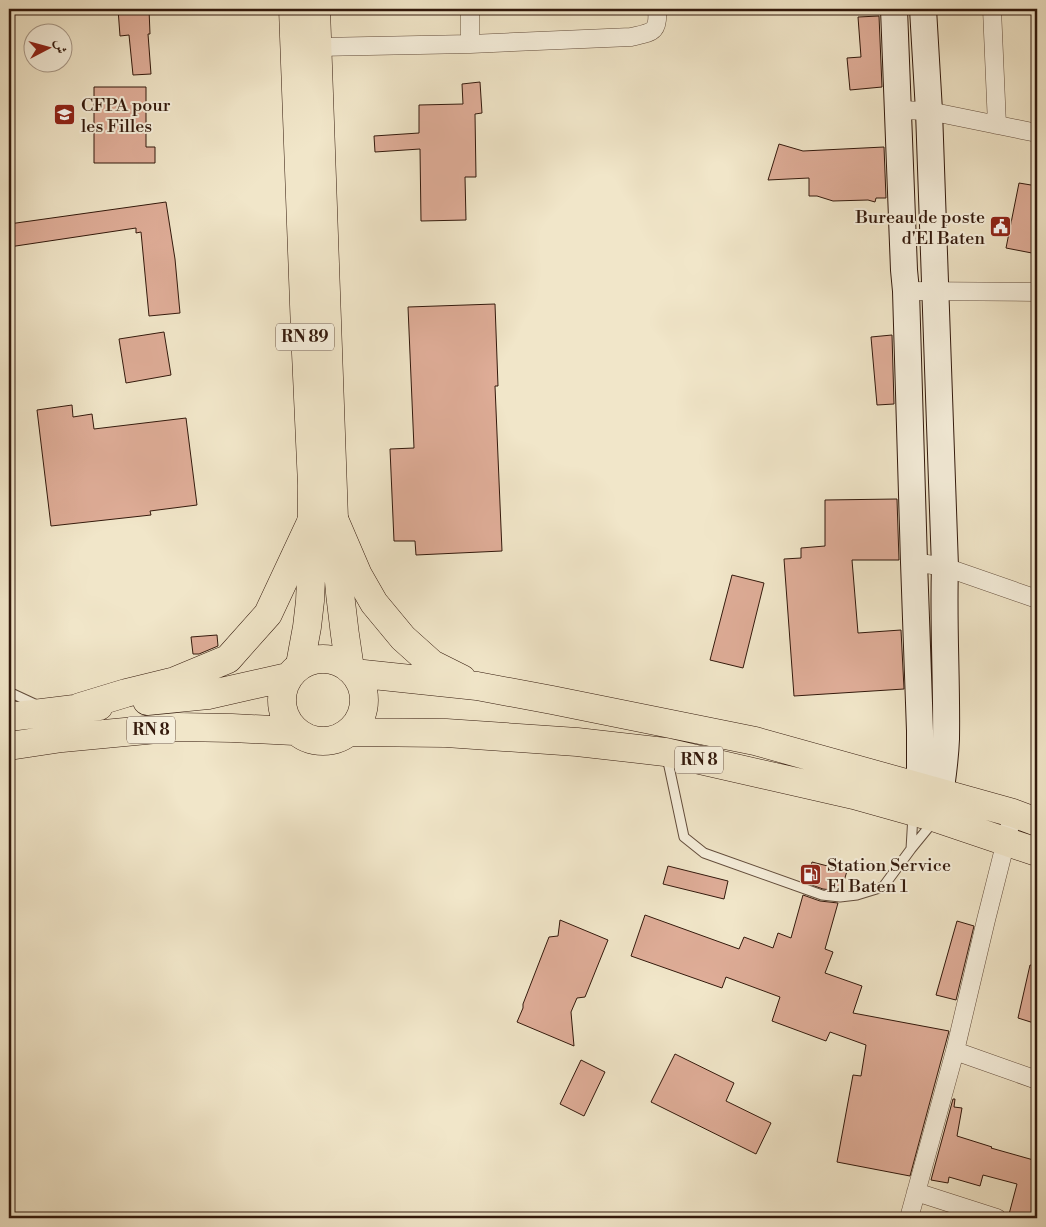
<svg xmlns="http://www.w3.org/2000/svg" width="1046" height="1227" font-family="'Libre Bodoni',Amiri,serif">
<rect width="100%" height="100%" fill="#f1e6c9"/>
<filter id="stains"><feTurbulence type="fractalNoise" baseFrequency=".004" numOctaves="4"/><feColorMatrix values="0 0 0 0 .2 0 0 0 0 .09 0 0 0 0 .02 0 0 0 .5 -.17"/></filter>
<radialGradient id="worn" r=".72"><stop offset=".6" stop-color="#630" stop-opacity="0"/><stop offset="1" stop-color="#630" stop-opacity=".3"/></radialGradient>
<path fill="#dfad98" stroke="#33190c" d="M 118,9 L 149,9 L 150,34 L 148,34 L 151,74 L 133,75 L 129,35 L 120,36 Z
M 879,16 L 882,87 L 850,90 L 847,58 L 861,57 L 858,17 Z
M 480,82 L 482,113 L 475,114 L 476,177 L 465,177 L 466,220 L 421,221 L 420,149 L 375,152 L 374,136 L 419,133 L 419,105 L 463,104 L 462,84 Z
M 94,87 L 146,87 L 146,147 L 155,147 L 155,163 L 94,163 Z
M 779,144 L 803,151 L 884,147 L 886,198 L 876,198 L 875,202 L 868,200 L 833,201 L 817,196 L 809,196 L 809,178 L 768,180 Z
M 1019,183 L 1037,186 L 1037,254 L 1006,248 Z
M 166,202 L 175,259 L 180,313 L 149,316 L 141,232 L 136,233 L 136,228 L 9,247 L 9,224 Z
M 495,304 L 498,386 L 495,386 L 502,551 L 416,555 L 415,541 L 394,541 L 390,449 L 414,448 L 408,307 Z
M 164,332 L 171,375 L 126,383 L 119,339 Z
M 892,335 L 894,404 L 877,405 L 871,337 Z
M 72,405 L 73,417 L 92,414 L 94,429 L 186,418 L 197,505 L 150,511 L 151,515 L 51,526 L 37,410 Z
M 897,499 L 899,560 L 852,560 L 858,633 L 901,630 L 904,689 L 794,696 L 784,559 L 801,558 L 801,548 L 825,546 L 825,500 Z
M 732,575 L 764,583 L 743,668 L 710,660 Z
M 217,635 L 218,646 L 199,654 L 193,654 L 191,637 Z
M 812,862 L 847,871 L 841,891 L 823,889 L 806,883 Z
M 668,866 L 728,881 L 724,899 L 663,884 Z
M 803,895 L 820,901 L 838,903 L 825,949 L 833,952 L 825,973 L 862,986 L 853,1013 L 949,1031 L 910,1176 L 837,1162 L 853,1075 L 861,1076 L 866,1045 L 830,1032 L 826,1041 L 772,1021 L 780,997 L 726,977 L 722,988 L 631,956 L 645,915 L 739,949 L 744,937 L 773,948 L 778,933 L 791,938 Z
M 560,920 L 608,940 L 585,997 L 577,998 L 571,1012 L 574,1046 L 517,1022 L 523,1008 L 523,1004 L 549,937 L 558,936 Z
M 957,921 L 974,926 L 956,1000 L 936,995 Z
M 1030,965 L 1037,966 L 1037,1024 L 1018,1018 Z
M 675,1054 L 734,1083 L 726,1101 L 771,1123 L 756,1154 L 651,1102 Z
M 581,1060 L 605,1072 L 584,1116 L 560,1104 Z
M 953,1099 L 955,1099 L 954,1107 L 962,1108 L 957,1136 L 992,1147 L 991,1148 L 1037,1161 L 1037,1207 L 1033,1206 L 1032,1218 L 1008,1218 L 1017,1184 L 983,1175 L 980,1186 L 949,1177 L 948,1183 L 931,1180 Z"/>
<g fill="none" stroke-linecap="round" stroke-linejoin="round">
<defs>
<path id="lane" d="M 9,692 L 37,705
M 667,757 L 684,837 L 704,853 L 822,895 L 840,897 L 857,895 L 883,887 L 911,849 L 933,822
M 911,849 L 913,815"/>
<path id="street" d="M 470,9 L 470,44
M 992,9 L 997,125
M 318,47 L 470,44 L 631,37 C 652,32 659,33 657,9
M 898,110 L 929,111 L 1037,133
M 906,291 L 1037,292
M 914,562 L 945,567 L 1037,599
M 955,1051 L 1037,1080
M 916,1192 L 997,1218
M 909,1218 L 955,1051 L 986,920 L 1013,813"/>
<path id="secondary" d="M 894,9 L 904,270 L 906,291 L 914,562 L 920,731 L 920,787 L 915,807
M 923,9 L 929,111 L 945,567 C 943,624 947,681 946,739 C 945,764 941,790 937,814"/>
<path id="primary" d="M 293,9 L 305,331 L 312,485 L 311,579 L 310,601 L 307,627 L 300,665
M 316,9 L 334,519 C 337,570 342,619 350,669"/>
<path id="highway" d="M 334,519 L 358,575 L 374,603 L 403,638 L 432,664 L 462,679
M282 700a41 41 0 1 1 82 0a41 41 0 1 1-82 0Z
M 354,673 L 477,686 L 552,700 L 755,741 L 1013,813 L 1037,822
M 147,701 L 208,695 L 288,677
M 80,707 L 126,693 L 175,681 L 228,659 L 268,614 L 312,520
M 9,717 L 99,706
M 350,732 L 446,733 L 577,742 L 665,752 L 854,795 L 936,818 L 1037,852
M 9,746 L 62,738 L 178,727 L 232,728 L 294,731"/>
</defs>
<use href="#lane" stroke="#624c3b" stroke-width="11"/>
<use href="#street" stroke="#624c3b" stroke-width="19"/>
<use href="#secondary" stroke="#33190c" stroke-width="28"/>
<use href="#primary" stroke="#33190c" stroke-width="29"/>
<use href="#highway" stroke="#33190c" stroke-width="29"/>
<use href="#lane" stroke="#f6efdc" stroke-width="9"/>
<use href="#street" stroke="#f6efdc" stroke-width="18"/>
<use href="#secondary" stroke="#f6efdc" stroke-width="26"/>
<use href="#primary" stroke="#f1e6c9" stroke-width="28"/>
<use href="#highway" stroke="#f1e6c9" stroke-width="28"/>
</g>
<defs>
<symbol id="university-square" viewBox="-11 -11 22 22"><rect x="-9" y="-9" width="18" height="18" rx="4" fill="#8f2418" stroke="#f6efdc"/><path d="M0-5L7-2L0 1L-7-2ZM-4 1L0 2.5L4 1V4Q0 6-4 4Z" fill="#fff"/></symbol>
<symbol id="civic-square" viewBox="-11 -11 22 22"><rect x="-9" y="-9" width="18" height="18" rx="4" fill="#8f2418" stroke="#f6efdc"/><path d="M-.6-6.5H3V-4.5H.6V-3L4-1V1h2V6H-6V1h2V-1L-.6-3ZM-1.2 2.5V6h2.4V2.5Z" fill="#fff"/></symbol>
<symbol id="fuel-square" viewBox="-11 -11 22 22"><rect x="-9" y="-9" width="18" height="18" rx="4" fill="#8f2418" stroke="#f6efdc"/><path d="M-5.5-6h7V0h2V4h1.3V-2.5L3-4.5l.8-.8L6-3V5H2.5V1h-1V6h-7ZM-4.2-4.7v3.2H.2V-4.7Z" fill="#fff"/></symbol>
</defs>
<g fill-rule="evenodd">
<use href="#university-square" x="52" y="102" width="25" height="25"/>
<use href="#civic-square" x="988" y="214" width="25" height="25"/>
<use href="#fuel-square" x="798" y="862" width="25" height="25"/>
</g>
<g text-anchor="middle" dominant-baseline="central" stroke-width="4" stroke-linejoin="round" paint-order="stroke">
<g fill="#f6efdc" stroke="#6e594a" stroke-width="1">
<rect x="276" y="323.5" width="58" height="27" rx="4"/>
<rect x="127" y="716.5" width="48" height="27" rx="4"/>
<rect x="675" y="746.5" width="48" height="27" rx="4"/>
</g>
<g font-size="16" font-weight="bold" fill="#33190c">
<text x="305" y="337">RN 89</text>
<text x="151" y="730">RN 8</text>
<text x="699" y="760">RN 8</text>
</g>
<g font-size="18" fill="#33190c" stroke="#f6efdc" text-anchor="start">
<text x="81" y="105">CFPA pour<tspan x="81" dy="21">les Filles</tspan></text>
<text x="985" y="217" text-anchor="end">Bureau de poste<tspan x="985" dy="21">d'El Baten</tspan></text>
<text x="827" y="865">Station Service<tspan x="827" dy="21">El Baten 1</tspan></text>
</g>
</g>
<rect width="1046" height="1227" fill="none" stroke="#f1e6c9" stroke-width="30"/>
<rect x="10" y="10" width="1026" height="1207" fill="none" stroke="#33190c" stroke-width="2.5"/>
<rect x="15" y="15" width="1016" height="1197" fill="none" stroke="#33190c"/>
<g transform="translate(48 48) rotate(84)"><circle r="24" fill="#f6efdc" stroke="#a89989"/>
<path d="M0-4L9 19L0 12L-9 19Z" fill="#8f2418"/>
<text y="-8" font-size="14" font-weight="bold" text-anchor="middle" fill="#33190c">ش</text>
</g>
<rect width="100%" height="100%" filter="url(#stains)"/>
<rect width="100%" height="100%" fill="url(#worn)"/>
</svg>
